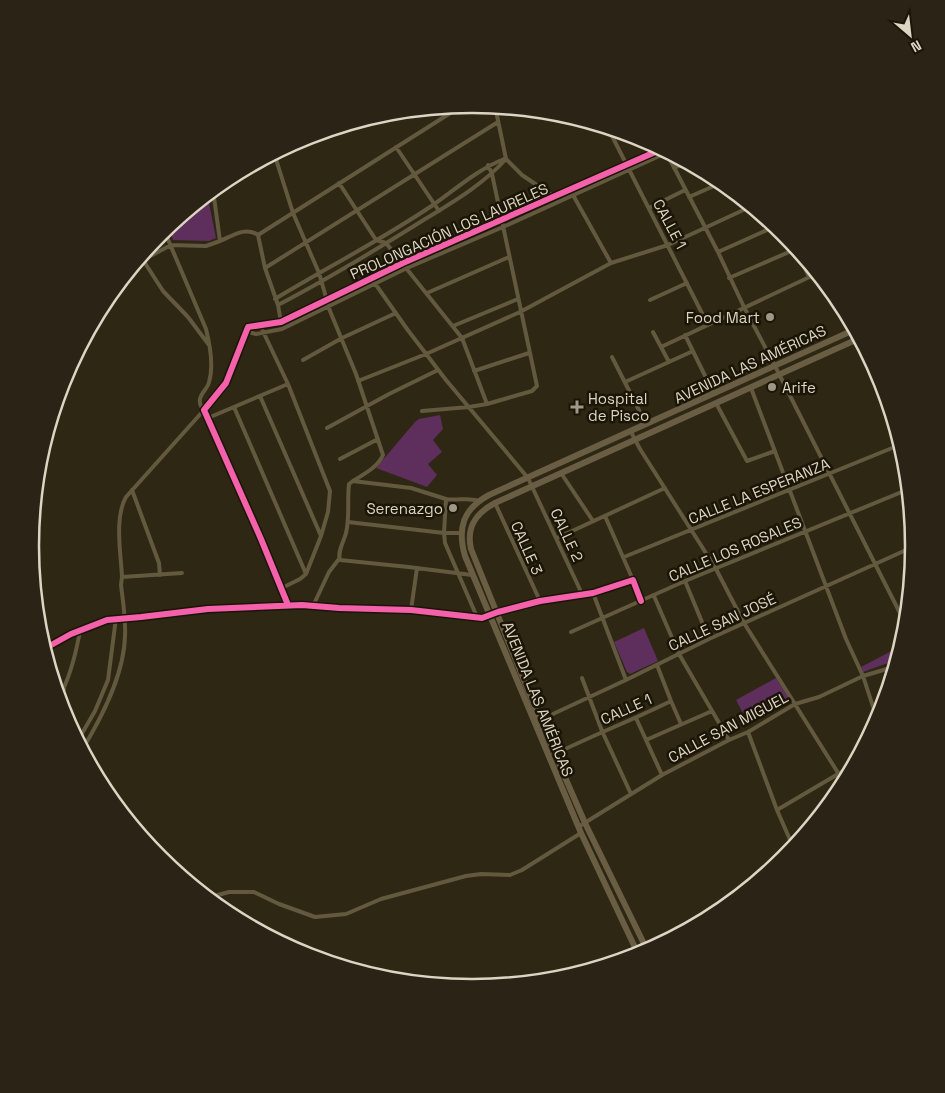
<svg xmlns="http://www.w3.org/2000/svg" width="945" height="1093" font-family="'Space Grotesk',sans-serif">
<rect width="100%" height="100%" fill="#2e2714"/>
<path fill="#5e2e5d" d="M 206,195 L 208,198 L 216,238 L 209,241 L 173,240 L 168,227 Z
M 440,415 L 443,429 L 433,440 L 442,452 L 428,464 L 437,475 L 427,487 L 376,468 L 415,422 L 419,419 Z
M 644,628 L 658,661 L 630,674 L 627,672 L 614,642 Z
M 903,645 L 899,659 L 863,672 L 861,667 Z
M 776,678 L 789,698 L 748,723 L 736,700 Z"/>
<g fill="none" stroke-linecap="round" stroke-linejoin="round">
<path stroke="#63593e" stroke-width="4" d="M 495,106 L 506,159 L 522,175 L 556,198
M 611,134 L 708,325
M 396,147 L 439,211
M 665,150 L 718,252 L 744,307 L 775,366 L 907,627
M 274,153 L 293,213 L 319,273 L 330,311 L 356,374 L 383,455 C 378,467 364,474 353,481
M 674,168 L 688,162
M 339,183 L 376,240 L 386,243 L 462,338 L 487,404
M 213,190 L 220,241 C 232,236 246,226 258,235 L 265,268 L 278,305 L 281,322
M 573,195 L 611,263
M 689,197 L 723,182
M 649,208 L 685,190
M 258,235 L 463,105
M 793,243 L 809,277
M 718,252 L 776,226
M 265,268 L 498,122
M 729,278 L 796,249
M 374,282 L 407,329 L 446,380 L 528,478 L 582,594
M 427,293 L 509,257
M 275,299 C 328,267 383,239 433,205 C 457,188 477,170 504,159
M 650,300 L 687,283
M 278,305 C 324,281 369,254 414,226 C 446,206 481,187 506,159
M 260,325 L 288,384 L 330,491 L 328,512 L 321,536 L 306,574 L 300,579 L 282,588
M 453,326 L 518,299
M 245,331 L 256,334 L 282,329 L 407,268 L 503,227 L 666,153
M 653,332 L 669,362
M 685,335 L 714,394
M 209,345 L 188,317 L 163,291 L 143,260 L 171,245 L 206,246 L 220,241
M 864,345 L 887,394
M 661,347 L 818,273
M 612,357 L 646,424
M 303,360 L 342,338 L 396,313
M 474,371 L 529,353
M 358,381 L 426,354 L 520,312 L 611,263 L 668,245 L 752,206
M 625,382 L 693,351
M 751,388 L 846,639 L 863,676 L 878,722
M 260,396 L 321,536
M 716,403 L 747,461 L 775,451
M 234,407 L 306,574
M 422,411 L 469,407 L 487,404 L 532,391 L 537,386 L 492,174 L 488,165
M 208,418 L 288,384
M 327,428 L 389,394 L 438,370
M 631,432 L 640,449 L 716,569 L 744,623 L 845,784
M 340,459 L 378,439
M 561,473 L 593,521
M 132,490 L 159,563 L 160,575
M 446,499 C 458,501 467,497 479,501
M 495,503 L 540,601
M 605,516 L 633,580
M 348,522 L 444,533 L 461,533
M 557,538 L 665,488
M 624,557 L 902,444
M 472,575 C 428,569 384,564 340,560 C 337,552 344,541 346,533 C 350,517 347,501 349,484 L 353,481 L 411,488 L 446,499 L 444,533 L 445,543 L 477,617
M 122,577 L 182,573
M 685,581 L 709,639
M 593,593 L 626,680
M 654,596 L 679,654 L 729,740
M 288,605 L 261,539 L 204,410 L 226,383 L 248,327 L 281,322 L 403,263 L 662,149
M 313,606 L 329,572 L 339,559
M 411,610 L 417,568
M 496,612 L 540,601 L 593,593 L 633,580 L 641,601
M 571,632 L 685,581 L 909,489
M 44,649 L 71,634 L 107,620 L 141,617 L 208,609 L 302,605 L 339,608 L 411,610 L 482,618 L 490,615
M 582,678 L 602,731 L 631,794
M 56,692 L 64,689
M 58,699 C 70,679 76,653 80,631
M 671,701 L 681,724
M 636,718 L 662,775
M 540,720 L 626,680 L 709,639 L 915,546
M 748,732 L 777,810 L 794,849
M 646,740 L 712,711
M 77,742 L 95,711 L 108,680 L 116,618
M 82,750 C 102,717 124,675 125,636 C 126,619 123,602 121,585 L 122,577 C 121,554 114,518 126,497 L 204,410 C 201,407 199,404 200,399 C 201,393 208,388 209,382 C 214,366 210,345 206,329 L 164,230
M 555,754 C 593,735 633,720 671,701 L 657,665
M 777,810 L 855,764
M 578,827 L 662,775 L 729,740 L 748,732 L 795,704 L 819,697 L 863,676 L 897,666
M 207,898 L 229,892 L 254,892 L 279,904 L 315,917 L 346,914 L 381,899 L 466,876 L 481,874 L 510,875 L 522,870 L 581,833"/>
<path stroke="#695d43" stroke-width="6" d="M 648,952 L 585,823 L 540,720 L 471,549 C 466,527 476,513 495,503 L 860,338
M 639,956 L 581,833 L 465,556 C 457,528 463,509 489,495 L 856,329"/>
<defs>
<path id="cycleway" d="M 288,605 L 261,539 L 204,410 L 226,383 L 248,327 L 281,322 L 403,263 L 662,149
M 44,649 L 71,634 L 107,620 L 141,617 L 208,609 L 302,605 L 339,608 L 411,610 L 482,618 L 498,612 L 540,601 L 593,593 L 633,580 L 641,601"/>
</defs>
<use href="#cycleway" stroke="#1b1507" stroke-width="9"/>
<use href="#cycleway" stroke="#f560ab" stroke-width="6"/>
</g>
<g fill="#a09786" stroke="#1b1507" stroke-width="2">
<circle cx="770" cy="317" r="5"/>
<circle cx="772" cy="387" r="5"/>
<path d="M574.5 399.5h5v5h5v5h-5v5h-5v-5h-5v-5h5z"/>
<circle cx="453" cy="508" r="5"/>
</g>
<g text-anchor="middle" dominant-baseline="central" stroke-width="5" stroke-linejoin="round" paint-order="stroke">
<g font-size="15" fill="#ddd4c3" stroke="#1b1507">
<text transform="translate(670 224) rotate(62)">CALLE 1</text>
<text transform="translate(449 231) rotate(-24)">PROLONGACIÓN LOS LAURELES</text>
<text transform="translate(750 364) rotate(-25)">AVENIDA LAS AMÉRICAS</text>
<text transform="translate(759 491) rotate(-22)">CALLE LA ESPERANZA</text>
<text transform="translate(567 535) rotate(65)">CALLE 2</text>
<text transform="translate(527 548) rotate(66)">CALLE 3</text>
<text transform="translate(735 549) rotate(-23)">CALLE LOS ROSALES</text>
<text transform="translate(722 622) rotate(-25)">CALLE SAN JOSÉ</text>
<text transform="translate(538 699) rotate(68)">AVENIDA LAS AMÉRICAS</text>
<text transform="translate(626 709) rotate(-24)">CALLE 1</text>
<text transform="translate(728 727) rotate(-28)">CALLE SAN MIGUEL</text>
</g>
<g font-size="15" fill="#ddd4c3" stroke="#1b1507" text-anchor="end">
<text x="760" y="317">Food Mart</text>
<text x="782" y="387" text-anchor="start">Arife</text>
<text x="588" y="398" text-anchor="start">Hospital<tspan x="588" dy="17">de Pisco</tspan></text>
<text x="443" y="508">Serenazgo</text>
</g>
</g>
<path d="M0 0H945V1093H0ZM39 546a433 433 0 1 1 866 0a433 433 0 1 1-866 0Z" fill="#2b2416" fill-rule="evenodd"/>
<path fill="none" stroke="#ddd4c3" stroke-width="2.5" d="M39 546a433 433 0 1 1 866 0a433 433 0 1 1-866 0Z"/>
<g transform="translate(910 35) rotate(152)" stroke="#1b1507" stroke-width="4" paint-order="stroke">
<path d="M0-4L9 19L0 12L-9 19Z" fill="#ddd4c3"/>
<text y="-8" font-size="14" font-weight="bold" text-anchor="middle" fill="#ddd4c3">N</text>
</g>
</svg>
